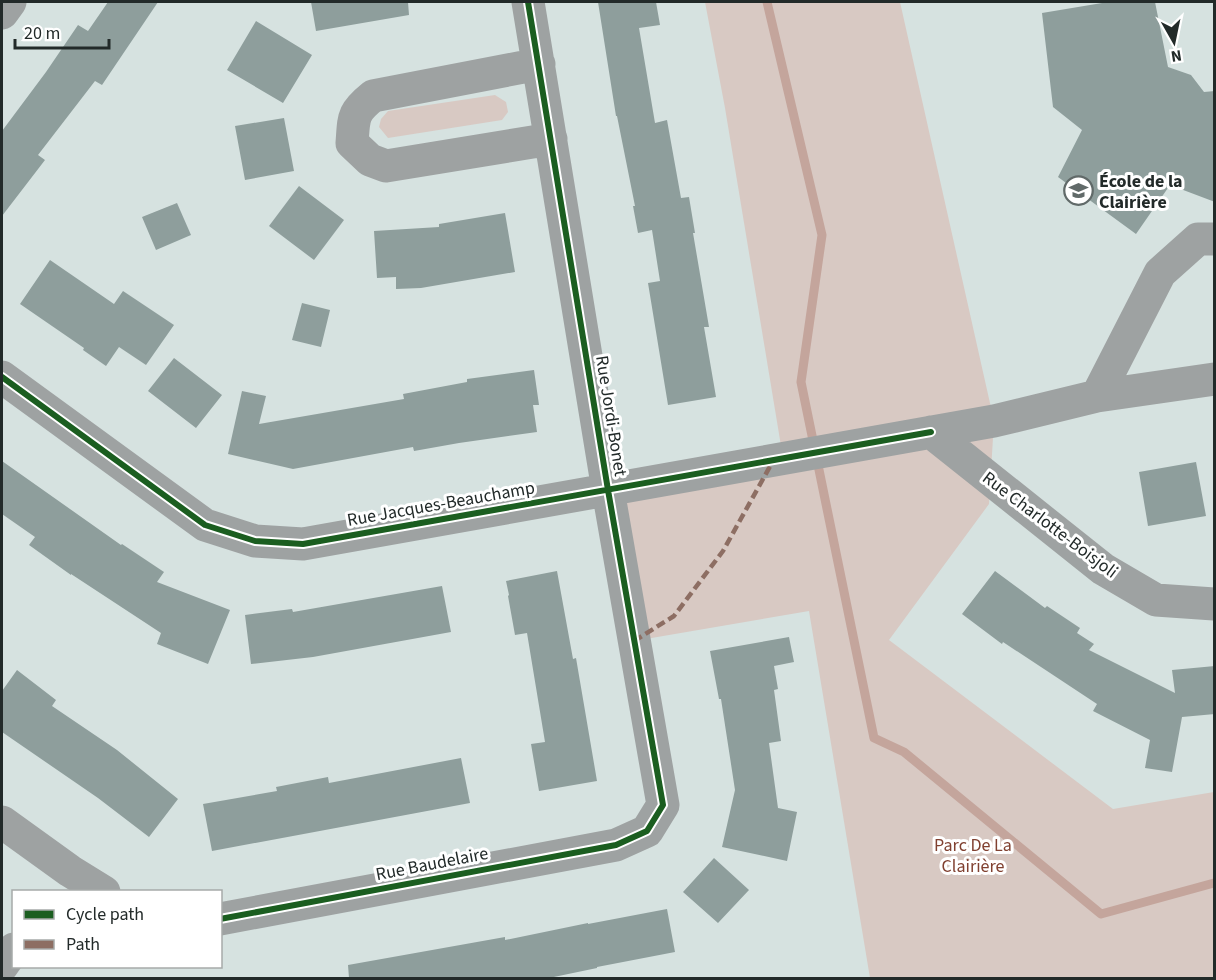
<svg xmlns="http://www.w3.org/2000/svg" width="1216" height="980" font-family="'Source Sans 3',sans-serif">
<rect width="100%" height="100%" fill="#d6e2e0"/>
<path fill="#d8c9c3" d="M 705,2 L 900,2 L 994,421 L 989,504 L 889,640 L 1113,809 L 1214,792 L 1214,978 L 870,978 L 809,611 L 634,641 L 608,490 L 783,458 L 725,108 Z
M 495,95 L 506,102 L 508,112 L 502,120 L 388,138 L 379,127 L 381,119 L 388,111 Z"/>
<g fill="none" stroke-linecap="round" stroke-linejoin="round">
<path stroke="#c4a59c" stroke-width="9" d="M 767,2 L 822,235 L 801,382 L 874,738 L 904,752 L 1101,914 L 1214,883"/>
</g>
<path fill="#8e9e9c" d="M 108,2 L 158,2 L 102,85 L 95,81 L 38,155 L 45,160 L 2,216 L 2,131 L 46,72 L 78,25 L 88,31 Z
M 311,2 L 408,2 L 409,15 L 316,31 Z
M 598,2 L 656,2 L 660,25 L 639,28 L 655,123 L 667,120 L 681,198 L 689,197 L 695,233 L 693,233 L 709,327 L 704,327 L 716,397 L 668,405 L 648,283 L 660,281 L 652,230 L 638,233 L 633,206 L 635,206 L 617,116 L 616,116 Z
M 1108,2 L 1155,2 L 1168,67 L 1191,75 L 1204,92 L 1215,91 L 1215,202 L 1170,185 L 1136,234 L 1058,177 L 1082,130 L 1053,107 L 1042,13 Z
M 256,21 L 312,55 L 283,103 L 227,70 Z
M 284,118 L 294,171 L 245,180 L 235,126 Z
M 299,186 L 344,220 L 314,260 L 269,226 Z
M 177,203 L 191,235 L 156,250 L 142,217 Z
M 505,213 L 515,272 L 421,288 L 396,289 L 396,277 L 377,278 L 374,231 L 439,227 L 439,224 Z
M 50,260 L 114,304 L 123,291 L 174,325 L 146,365 L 119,347 L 106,366 L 83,350 L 84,348 L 20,304 Z
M 302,303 L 330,310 L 321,347 L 292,340 Z
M 174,358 L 222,395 L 196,428 L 148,391 Z
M 534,370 L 539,405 L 533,405 L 537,432 L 459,443 L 414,451 L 413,447 L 293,469 L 228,454 L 242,391 L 266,396 L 259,424 L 404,399 L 403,394 L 467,382 L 467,379 Z
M 2,461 L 121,545 L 122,544 L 164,572 L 157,582 L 230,610 L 208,664 L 157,644 L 161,633 L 71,574 L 71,575 L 29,545 L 35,537 L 2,514 Z
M 1196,462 L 1206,516 L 1148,526 L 1139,472 Z
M 557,571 L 573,659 L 576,658 L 597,781 L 539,791 L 531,744 L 545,742 L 527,633 L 515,635 L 508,596 L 509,595 L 506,581 Z
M 995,571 L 1045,608 L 1047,606 L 1080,628 L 1077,633 L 1094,644 L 1089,650 L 1175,693 L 1172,670 L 1215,666 L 1215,714 L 1182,717 L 1172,772 L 1145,768 L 1150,740 L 1093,711 L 1097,704 L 1003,642 L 1002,644 L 962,614 Z
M 442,586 L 451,632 L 313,657 L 251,664 L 245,615 L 292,609 L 293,612 Z
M 789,637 L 794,662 L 774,666 L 778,689 L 774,690 L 781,741 L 769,743 L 778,808 L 797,812 L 787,861 L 722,847 L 735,790 L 721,699 L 719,699 L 710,651 Z
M 17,670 L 56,700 L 52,706 L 117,750 L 178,799 L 149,837 L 98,798 L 2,732 L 2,691 Z
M 461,758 L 470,803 L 212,851 L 203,804 L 277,791 L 276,787 L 328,777 L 329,783 Z
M 714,858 L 749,890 L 718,923 L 683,892 Z
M 667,909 L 675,952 L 597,967 L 597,968 L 549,978 L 349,978 L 348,965 L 505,937 L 505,940 L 588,923 L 588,924 Z"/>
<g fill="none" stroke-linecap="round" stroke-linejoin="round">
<path stroke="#9ea2a2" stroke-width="33" d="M 2,13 L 10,2
M 539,64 L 373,96 C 352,113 354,117 352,143 L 370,160 L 386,166 L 551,139
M 2,377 L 205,525 L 255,541 L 303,544 L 994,421 L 1097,396 L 1214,379
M 1097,396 L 1160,273 L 1198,239 L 1214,239
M 931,432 L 1103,569 L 1156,600 L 1214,604
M 2,822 L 70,871 L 104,892
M 220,919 L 616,845 L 647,831 L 663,805 L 608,490 L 528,2
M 2,966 L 14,949"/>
<path stroke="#8d6e63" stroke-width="4.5" stroke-dasharray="9 4.5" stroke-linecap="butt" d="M 634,641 L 674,616 L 723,551 L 773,461"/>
<defs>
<path id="cycleway" d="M 2,377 L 205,525 L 255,541 L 303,544 L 931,432
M 220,919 L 616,845 L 647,831 L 663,805 L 608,490 L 528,2"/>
</defs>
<use href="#cycleway" stroke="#fff" stroke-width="10"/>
<use href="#cycleway" stroke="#1b5e20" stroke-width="6"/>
</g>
<defs>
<symbol id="school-ring" viewBox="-11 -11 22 22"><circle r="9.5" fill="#fff" stroke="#616a69" stroke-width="1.5"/><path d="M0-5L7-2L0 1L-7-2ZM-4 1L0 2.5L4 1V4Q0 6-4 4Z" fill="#616a69"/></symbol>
</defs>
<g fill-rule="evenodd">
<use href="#school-ring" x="1062" y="174" width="33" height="33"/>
</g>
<g text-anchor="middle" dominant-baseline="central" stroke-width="6" stroke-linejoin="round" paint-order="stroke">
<g font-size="18" font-weight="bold" fill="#222a29" stroke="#fff" text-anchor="start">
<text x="1099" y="181">École de la<tspan x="1099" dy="21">Clairière</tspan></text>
</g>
<g font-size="18" fill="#222a29" stroke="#fff">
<text transform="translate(611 416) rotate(81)">Rue Jordi-Bonet</text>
<text transform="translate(441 504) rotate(-10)">Rue Jacques-Beauchamp</text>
<text transform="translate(1050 525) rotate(37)">Rue Charlotte-Boisjoli</text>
<text transform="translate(432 864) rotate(-11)">Rue Baudelaire</text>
</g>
<g font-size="18" fill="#804030" stroke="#fff">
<text x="973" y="845">Parc De La<tspan x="973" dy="21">Clairière</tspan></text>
</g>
</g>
<rect width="1216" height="980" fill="none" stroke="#222a29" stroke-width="6"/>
<rect x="12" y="890" width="210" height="78" fill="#ffffff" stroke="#a7aaa9" stroke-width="1.5"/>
<rect x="24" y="910" width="30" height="9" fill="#1b5e20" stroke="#a7aaa9" stroke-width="1.5"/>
<text x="66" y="920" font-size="18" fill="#222a29">Cycle path</text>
<rect x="24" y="940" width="30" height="9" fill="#8d6e63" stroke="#a7aaa9" stroke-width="1.5"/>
<text x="66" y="950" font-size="18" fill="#222a29">Path</text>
<g transform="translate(1174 42) rotate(171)" stroke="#ffffff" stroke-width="4.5" paint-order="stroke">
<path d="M0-4.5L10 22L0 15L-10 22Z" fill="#222a29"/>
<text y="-9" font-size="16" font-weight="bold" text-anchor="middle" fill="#222a29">N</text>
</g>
<path d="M15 39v9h94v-9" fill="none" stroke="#222a29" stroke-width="3"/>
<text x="24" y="39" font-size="18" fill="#222a29" stroke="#ffffff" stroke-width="4.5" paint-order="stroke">20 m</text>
</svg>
